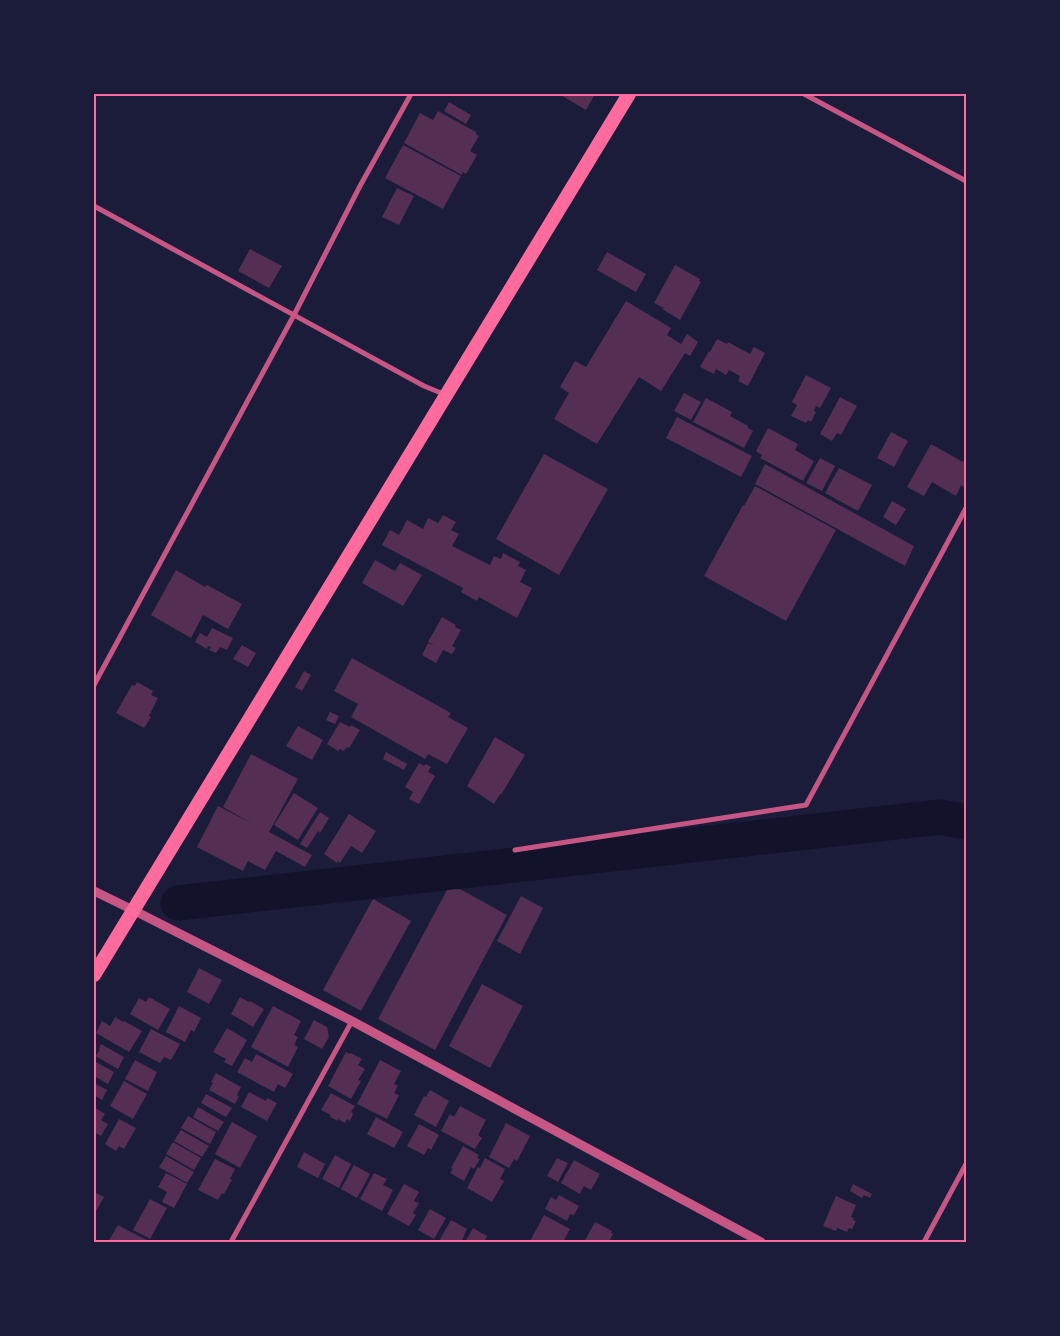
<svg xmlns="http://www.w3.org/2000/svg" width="1060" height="1336" font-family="Cabin,sans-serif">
<rect width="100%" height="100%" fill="#1b1b3a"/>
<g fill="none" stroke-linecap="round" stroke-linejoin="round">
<path stroke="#12122b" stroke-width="35" d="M 178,903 L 940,817 L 966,822"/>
</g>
<path fill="#542f53" d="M 559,94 L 595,94 L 586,110 Z
M 449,102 L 471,115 L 466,124 L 444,111 Z
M 438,111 L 476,132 L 476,134 L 479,136 L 470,151 L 477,155 L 466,174 L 463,172 L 462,175 L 404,143 L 420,113 L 433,120 Z
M 403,145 L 461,176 L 443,209 L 385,178 Z
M 397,188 L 414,196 L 399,225 L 382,217 Z
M 250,249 L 282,266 L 269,288 L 238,271 Z
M 607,252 L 646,274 L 636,292 L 597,270 Z
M 675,265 L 700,279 L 699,281 L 701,282 L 680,320 L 662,309 L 664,308 L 654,303 Z
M 626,301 L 671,328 L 667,335 L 681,344 L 687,334 L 698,342 L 690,356 L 685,353 L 661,391 L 639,377 L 597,444 L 554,419 L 569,393 L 560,387 L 575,361 L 586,367 Z
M 717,339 L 727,344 L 728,342 L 750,354 L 754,347 L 765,353 L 748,386 L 738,381 L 740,376 L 729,370 L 726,375 L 716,369 L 714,374 L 700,367 L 709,351 L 710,352 Z
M 806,375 L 831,388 L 820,408 L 816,406 L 814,411 L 816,412 L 811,422 L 808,420 L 806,423 L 791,416 L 797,405 L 792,402 Z
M 684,393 L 701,402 L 691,420 L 674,411 Z
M 840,397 L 857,406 L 841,435 L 837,433 L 832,441 L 820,434 Z
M 706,398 L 732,412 L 730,416 L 748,426 L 748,428 L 753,431 L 744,448 L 693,422 Z
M 677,417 L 752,456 L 741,477 L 666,438 Z
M 768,428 L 798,444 L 795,450 L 814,461 L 803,481 L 760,458 L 762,455 L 756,451 Z
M 891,432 L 908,441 L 894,467 L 877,458 Z
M 931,444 L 963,462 L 964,460 L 966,461 L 966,482 L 964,487 L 961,485 L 956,496 L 932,482 L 924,496 L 907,487 Z
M 544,454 L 608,489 L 559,575 L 496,539 Z
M 820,458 L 835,466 L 822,491 L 806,483 Z
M 765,464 L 914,546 L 905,566 L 755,484 Z
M 839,468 L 872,485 L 858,511 L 825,493 Z
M 755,486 L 836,530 L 786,621 L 704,576 L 743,505 L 744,506 Z
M 892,501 L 906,509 L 896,525 L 883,517 Z
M 443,515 L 456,522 L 451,530 L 459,534 L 452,546 L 490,565 L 494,556 L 501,559 L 503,553 L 520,562 L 518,566 L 526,570 L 520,582 L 532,588 L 517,618 L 479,597 L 477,601 L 461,592 L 463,588 L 382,545 L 390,530 L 399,535 L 407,520 L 423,529 L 428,518 L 438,523 Z
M 375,560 L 395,571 L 400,563 L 422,575 L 403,606 L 362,583 Z
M 176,570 L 205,587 L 207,585 L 242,604 L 228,629 L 203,615 L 191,638 L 151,615 Z
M 442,617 L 456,625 L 455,627 L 461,630 L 452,646 L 456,648 L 452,654 L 443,650 L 436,663 L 422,655 L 428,643 L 435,646 L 428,642 Z
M 212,628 L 233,638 L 227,650 L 220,647 L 216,653 L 209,650 L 211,647 L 208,646 L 207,649 L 195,642 L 200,633 L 207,637 Z
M 242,645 L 256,653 L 248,667 L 233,659 Z
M 352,658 L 451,713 L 448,717 L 468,728 L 447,764 L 428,754 L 425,759 L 351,717 L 358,704 L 334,691 Z
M 304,671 L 311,675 L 302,691 L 295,687 Z
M 137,682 L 153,691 L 151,695 L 158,698 L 149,716 L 151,717 L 144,728 L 116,713 L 132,685 L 135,686 Z
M 330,712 L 339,716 L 335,724 L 326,720 Z
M 340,722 L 350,727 L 351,725 L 360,730 L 349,748 L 347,747 L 344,751 L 340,749 L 338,751 L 327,744 Z
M 298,726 L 323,740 L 312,760 L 286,746 Z
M 495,737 L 525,755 L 501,795 L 500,794 L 494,804 L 467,786 Z
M 386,752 L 407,764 L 404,770 L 383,759 Z
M 251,754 L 298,779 L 269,832 L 312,855 L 305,867 L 276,851 L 265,870 L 248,861 L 243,871 L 197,847 L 218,806 L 251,823 L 223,807 Z
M 419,763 L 424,766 L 426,764 L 431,767 L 428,772 L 435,776 L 419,804 L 409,799 L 413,792 L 405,787 Z
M 294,793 L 318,808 L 298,840 L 274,825 Z
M 320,812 L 329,818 L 320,833 L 318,831 L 307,848 L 300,844 Z
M 349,814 L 376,831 L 362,853 L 351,846 L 340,863 L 338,861 L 337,863 L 324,854 Z
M 460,889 L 507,915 L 435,1050 L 378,1019 L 447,890 Z
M 521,896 L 543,908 L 520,954 L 497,941 Z
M 373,899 L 411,921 L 361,1011 L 323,990 Z
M 199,968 L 222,980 L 209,1004 L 187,992 Z
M 482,984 L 523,1006 L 490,1068 L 449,1046 Z
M 149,997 L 170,1009 L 158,1030 L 130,1014 L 139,998 L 146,1002 Z
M 240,997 L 249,1002 L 250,1001 L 264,1009 L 253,1027 L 231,1014 Z
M 179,1006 L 201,1018 L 194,1032 L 191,1030 L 185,1042 L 166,1032 Z
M 273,1006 L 301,1021 L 294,1035 L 298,1037 L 294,1045 L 298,1047 L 288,1067 L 251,1047 Z
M 115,1017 L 123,1022 L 124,1021 L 142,1031 L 129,1052 L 96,1033 L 102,1021 L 110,1026 Z
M 314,1020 L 327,1027 L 329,1037 L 322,1049 L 304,1039 Z
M 227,1028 L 247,1040 L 232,1066 L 224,1062 L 226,1059 L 213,1052 Z
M 151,1029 L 180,1044 L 171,1060 L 164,1057 L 160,1063 L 139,1052 Z
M 101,1044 L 124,1057 L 118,1069 L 97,1057 L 96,1056 L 100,1049 L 99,1049 Z
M 346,1052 L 350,1054 L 351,1053 L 362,1059 L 358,1065 L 365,1069 L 358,1080 L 361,1081 L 351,1099 L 328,1086 Z
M 256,1054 L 293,1074 L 285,1088 L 278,1084 L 274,1092 L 237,1072 L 245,1058 L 252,1062 Z
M 135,1060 L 157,1072 L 148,1091 L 125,1079 Z
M 380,1060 L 401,1071 L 394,1084 L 398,1086 L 394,1093 L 399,1095 L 387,1119 L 357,1104 Z
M 94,1061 L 114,1072 L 108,1084 L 94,1076 Z
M 216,1073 L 241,1087 L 237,1095 L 239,1096 L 235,1104 L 209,1090 L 213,1083 L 211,1082 Z
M 124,1081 L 147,1094 L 133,1119 L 110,1106 Z
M 94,1083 L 107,1090 L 102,1100 L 94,1095 Z
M 430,1090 L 449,1101 L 436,1127 L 414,1115 L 424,1096 L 426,1097 Z
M 249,1092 L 266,1101 L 267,1098 L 277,1103 L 267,1121 L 241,1107 Z
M 331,1093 L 355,1106 L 351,1112 L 353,1114 L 350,1121 L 347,1119 L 345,1123 L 338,1119 L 338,1121 L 330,1117 L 331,1115 L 321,1110 Z
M 206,1094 L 232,1108 L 226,1117 L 201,1103 Z
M 460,1106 L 486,1120 L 478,1135 L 482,1138 L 475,1149 L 441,1131 L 450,1114 L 454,1117 Z
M 94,1107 L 105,1114 L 101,1120 L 108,1124 L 101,1136 L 94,1132 Z
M 198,1107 L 224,1122 L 218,1131 L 193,1117 Z
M 188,1116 L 216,1132 L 210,1144 L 181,1128 Z
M 376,1117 L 403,1132 L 394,1148 L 367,1134 Z
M 119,1119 L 136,1128 L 124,1149 L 119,1146 L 116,1151 L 105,1144 Z
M 232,1122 L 257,1136 L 240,1168 L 215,1154 Z
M 506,1123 L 530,1136 L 517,1161 L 514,1159 L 509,1168 L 489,1157 Z
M 419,1124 L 439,1135 L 431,1150 L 428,1148 L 424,1155 L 407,1146 Z
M 181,1130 L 209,1146 L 202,1157 L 174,1141 Z
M 173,1142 L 201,1158 L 194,1170 L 166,1154 Z
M 463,1146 L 479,1155 L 477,1158 L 480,1159 L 474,1169 L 471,1167 L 464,1181 L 450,1173 L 453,1169 L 451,1168 Z
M 304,1152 L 325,1164 L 318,1178 L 297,1167 Z
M 335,1155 L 351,1164 L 339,1188 L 322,1179 Z
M 166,1156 L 194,1172 L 187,1183 L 159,1167 Z
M 485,1158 L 505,1169 L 500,1179 L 504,1181 L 492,1202 L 467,1188 L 478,1167 L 480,1168 Z
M 557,1158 L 568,1163 L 558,1182 L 547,1176 Z
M 215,1159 L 235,1169 L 230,1179 L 232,1180 L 224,1194 L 222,1193 L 218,1200 L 198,1190 Z
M 574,1160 L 600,1174 L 591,1190 L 584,1186 L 580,1194 L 561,1183 Z
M 354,1165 L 370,1174 L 357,1198 L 341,1189 Z
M 166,1173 L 187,1184 L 174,1208 L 162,1202 L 167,1192 L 158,1187 Z
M 374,1173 L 387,1179 L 383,1185 L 393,1190 L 382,1211 L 360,1199 Z
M 404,1184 L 419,1192 L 414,1201 L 419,1203 L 413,1213 L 416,1215 L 409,1226 L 387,1214 Z
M 853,1184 L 872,1194 L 870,1198 L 864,1195 L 862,1198 L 850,1191 Z
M 94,1192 L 104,1197 L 94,1215 Z
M 559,1195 L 579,1206 L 574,1215 L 570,1214 L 567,1221 L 545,1209 L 551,1197 L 556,1200 Z
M 836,1196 L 856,1205 L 851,1217 L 854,1218 L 853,1220 L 856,1221 L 852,1229 L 849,1228 L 847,1232 L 837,1228 L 836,1231 L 823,1226 Z
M 150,1199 L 167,1208 L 150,1239 L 133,1230 Z
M 430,1209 L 446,1218 L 434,1239 L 418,1230 Z
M 544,1215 L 570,1229 L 563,1242 L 530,1241 Z
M 451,1220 L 467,1229 L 461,1242 L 441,1242 L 439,1241 Z
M 595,1222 L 612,1231 L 611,1233 L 613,1234 L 609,1242 L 584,1242 Z
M 118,1225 L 129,1231 L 151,1242 L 108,1242 Z
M 473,1228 L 487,1236 L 484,1242 L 465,1242 Z"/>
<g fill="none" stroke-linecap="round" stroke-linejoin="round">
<path stroke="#c65784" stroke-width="5" d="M 804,94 L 966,181
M 94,206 L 424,386 L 446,395
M 94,685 L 294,315 L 360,186 L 411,94
M 515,850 L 806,805 L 966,508
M 231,1242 L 352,1021
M 924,1242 L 966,1164"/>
<path stroke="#c65784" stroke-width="9" d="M 94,891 L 133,910 L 352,1021 L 761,1242"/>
<path stroke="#ff6b9d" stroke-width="14" d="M 94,975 L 629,94"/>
</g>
<rect width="1060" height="1336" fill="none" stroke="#1b1b3a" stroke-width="190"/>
<rect x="95" y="95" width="870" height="1146" fill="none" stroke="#ff6b9d" stroke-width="2"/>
</svg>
